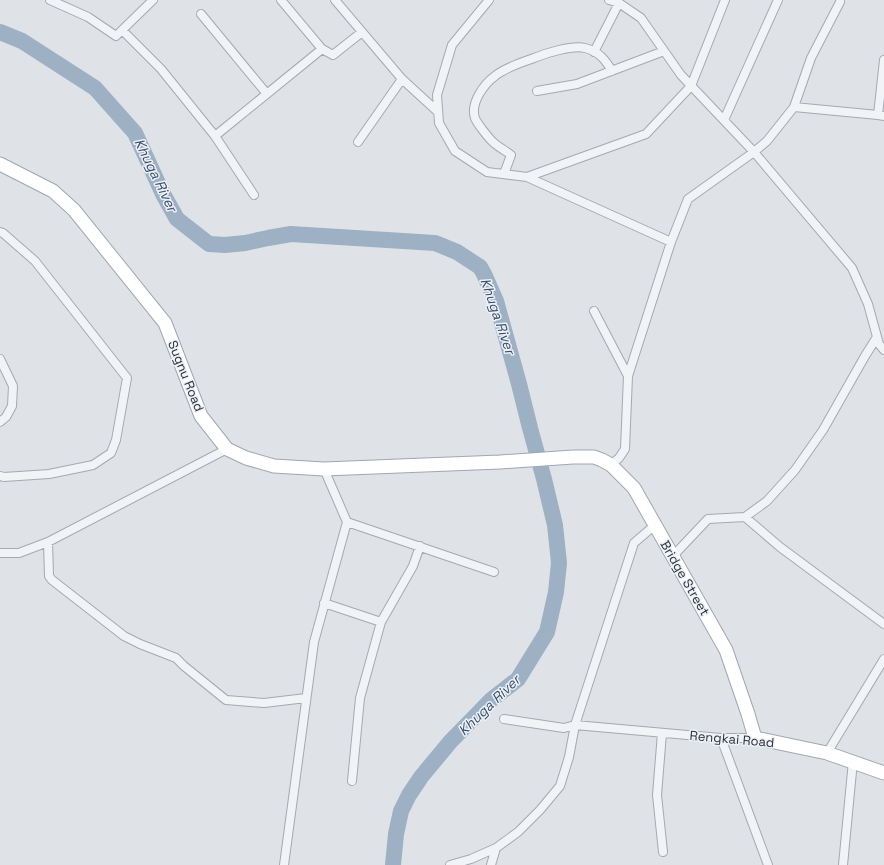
<svg xmlns="http://www.w3.org/2000/svg" width="884" height="865" font-family="'Space Grotesk',sans-serif">
<rect width="100%" height="100%" fill="#dfe2e7"/>
<g fill="none" stroke-linecap="round" stroke-linejoin="round">
<path stroke="#9db0c4" stroke-width="16" d="M 0,32 L 22,41 L 95,88 L 135,133 L 163,194 L 177,219 L 209,244 L 225,245 L 245,243 L 268,238 L 291,234 L 435,243 L 457,252 L 480,267 L 484,274 L 496,301 L 519,384 L 530,428 L 544,479 L 555,525 L 559,563 L 556,592 L 547,632 L 518,679 L 491,700 L 450,742 L 421,777 L 409,795 L 401,811 L 396,834 L 393,865"/>
<defs>
<path id="street" d="M 50,0 L 88,17 L 116,36 L 153,0
M 281,0 L 322,49
M 335,0 L 402,79 L 438,112
M 489,0 L 452,45 L 437,95 L 439,123 L 455,151 L 487,172 L 527,177 L 671,242
M 609,0 L 619,3 L 641,18 L 681,75 L 754,152 L 852,268 L 868,304 L 879,344 L 884,350
M 201,14 L 267,94
M 122,30 L 161,69 L 215,136 L 254,195
M 594,52 L 619,3
M 537,91 L 577,84 L 664,51
M 794,107 L 811,58 L 840,2
M 878,115 L 884,60
M 724,120 L 778,0
M 215,136 L 322,49 L 333,55 L 362,32
M 358,142 L 402,79
M 504,174 L 511,155 C 505,150 496,146 491,140 C 488,137 476,122 475,118 C 470,103 484,84 495,76 C 506,67 521,63 534,58 C 546,53 572,45 585,48 C 598,51 605,59 612,71
M 527,177 L 646,134 L 691,86 L 725,0
M 0,232 L 3,233 L 35,261 L 127,378 L 116,440 L 111,453 L 93,465 L 49,474 L 4,477 L 0,476
M 594,311 L 628,376
M 0,359 L 13,386 L 12,406 L 6,417 L 0,422
M 611,465 L 619,458 L 625,449 L 628,376 L 671,242 L 688,199 L 754,152 L 767,141 L 794,107 L 878,115 L 884,116
M 745,517 L 780,547 L 884,624
M 347,522 L 494,572
M 48,542 L 49,576 L 52,580 L 124,636 L 140,644 L 176,658 L 184,666 L 226,700 L 264,703 L 306,698
M 0,553 L 19,553 L 48,542 L 227,449
M 673,556 L 708,519 L 745,517 L 767,501 L 795,470 L 823,430 L 865,356 L 877,337
M 324,603 L 381,622
M 504,719 L 564,728 L 575,725 L 721,738 L 755,738
M 662,733 L 657,795 L 663,852
M 721,738 L 768,865
M 827,753 L 884,659
M 352,781 L 360,698 L 381,622 L 413,566 L 420,546
M 284,865 L 314,642 L 347,522 L 324,469
M 450,865 L 471,859 L 496,848 L 518,832 L 540,810 L 560,786 L 569,757 L 575,725 L 634,543 L 655,525
M 491,865 L 496,848
M 843,865 L 853,761"/>
<path id="primary" d="M 0,164 L 53,191 L 74,210 L 165,323 L 201,416 L 227,449 L 246,458 L 274,466 L 324,469 L 500,462 L 573,457 L 594,457 L 602,460 L 611,465 L 634,488 L 726,650 L 748,714 L 755,738 L 827,753 L 884,773"/>
</defs>
<use href="#street" stroke="#a5a9b0" stroke-width="10"/>
<use href="#primary" stroke="#a0a7b1" stroke-width="15"/>
<use href="#street" stroke="#f1f3f6" stroke-width="8"/>
<use href="#primary" stroke="#fff" stroke-width="13"/>
</g>
<g text-anchor="middle" dominant-baseline="central" stroke-width="3" stroke-linejoin="round" paint-order="stroke">
<g font-size="13" fill="#29303c" stroke="#eef1f5">
<text transform="translate(186 376) rotate(68)">Sugnu Road</text>
<text transform="translate(685 578) rotate(60)">Bridge Street</text>
<text transform="translate(732 739) rotate(5)">Rengkai Road</text>
</g>
<g font-size="14" font-style="italic" fill="#384f6c" stroke="#eef1f5">
<text transform="translate(156 175) rotate(64)">Khuga River</text>
<text transform="translate(498 316) rotate(71)">Khuga River</text>
<text transform="translate(489 705) rotate(-44)">Khuga River</text>
</g>
</g>
</svg>
